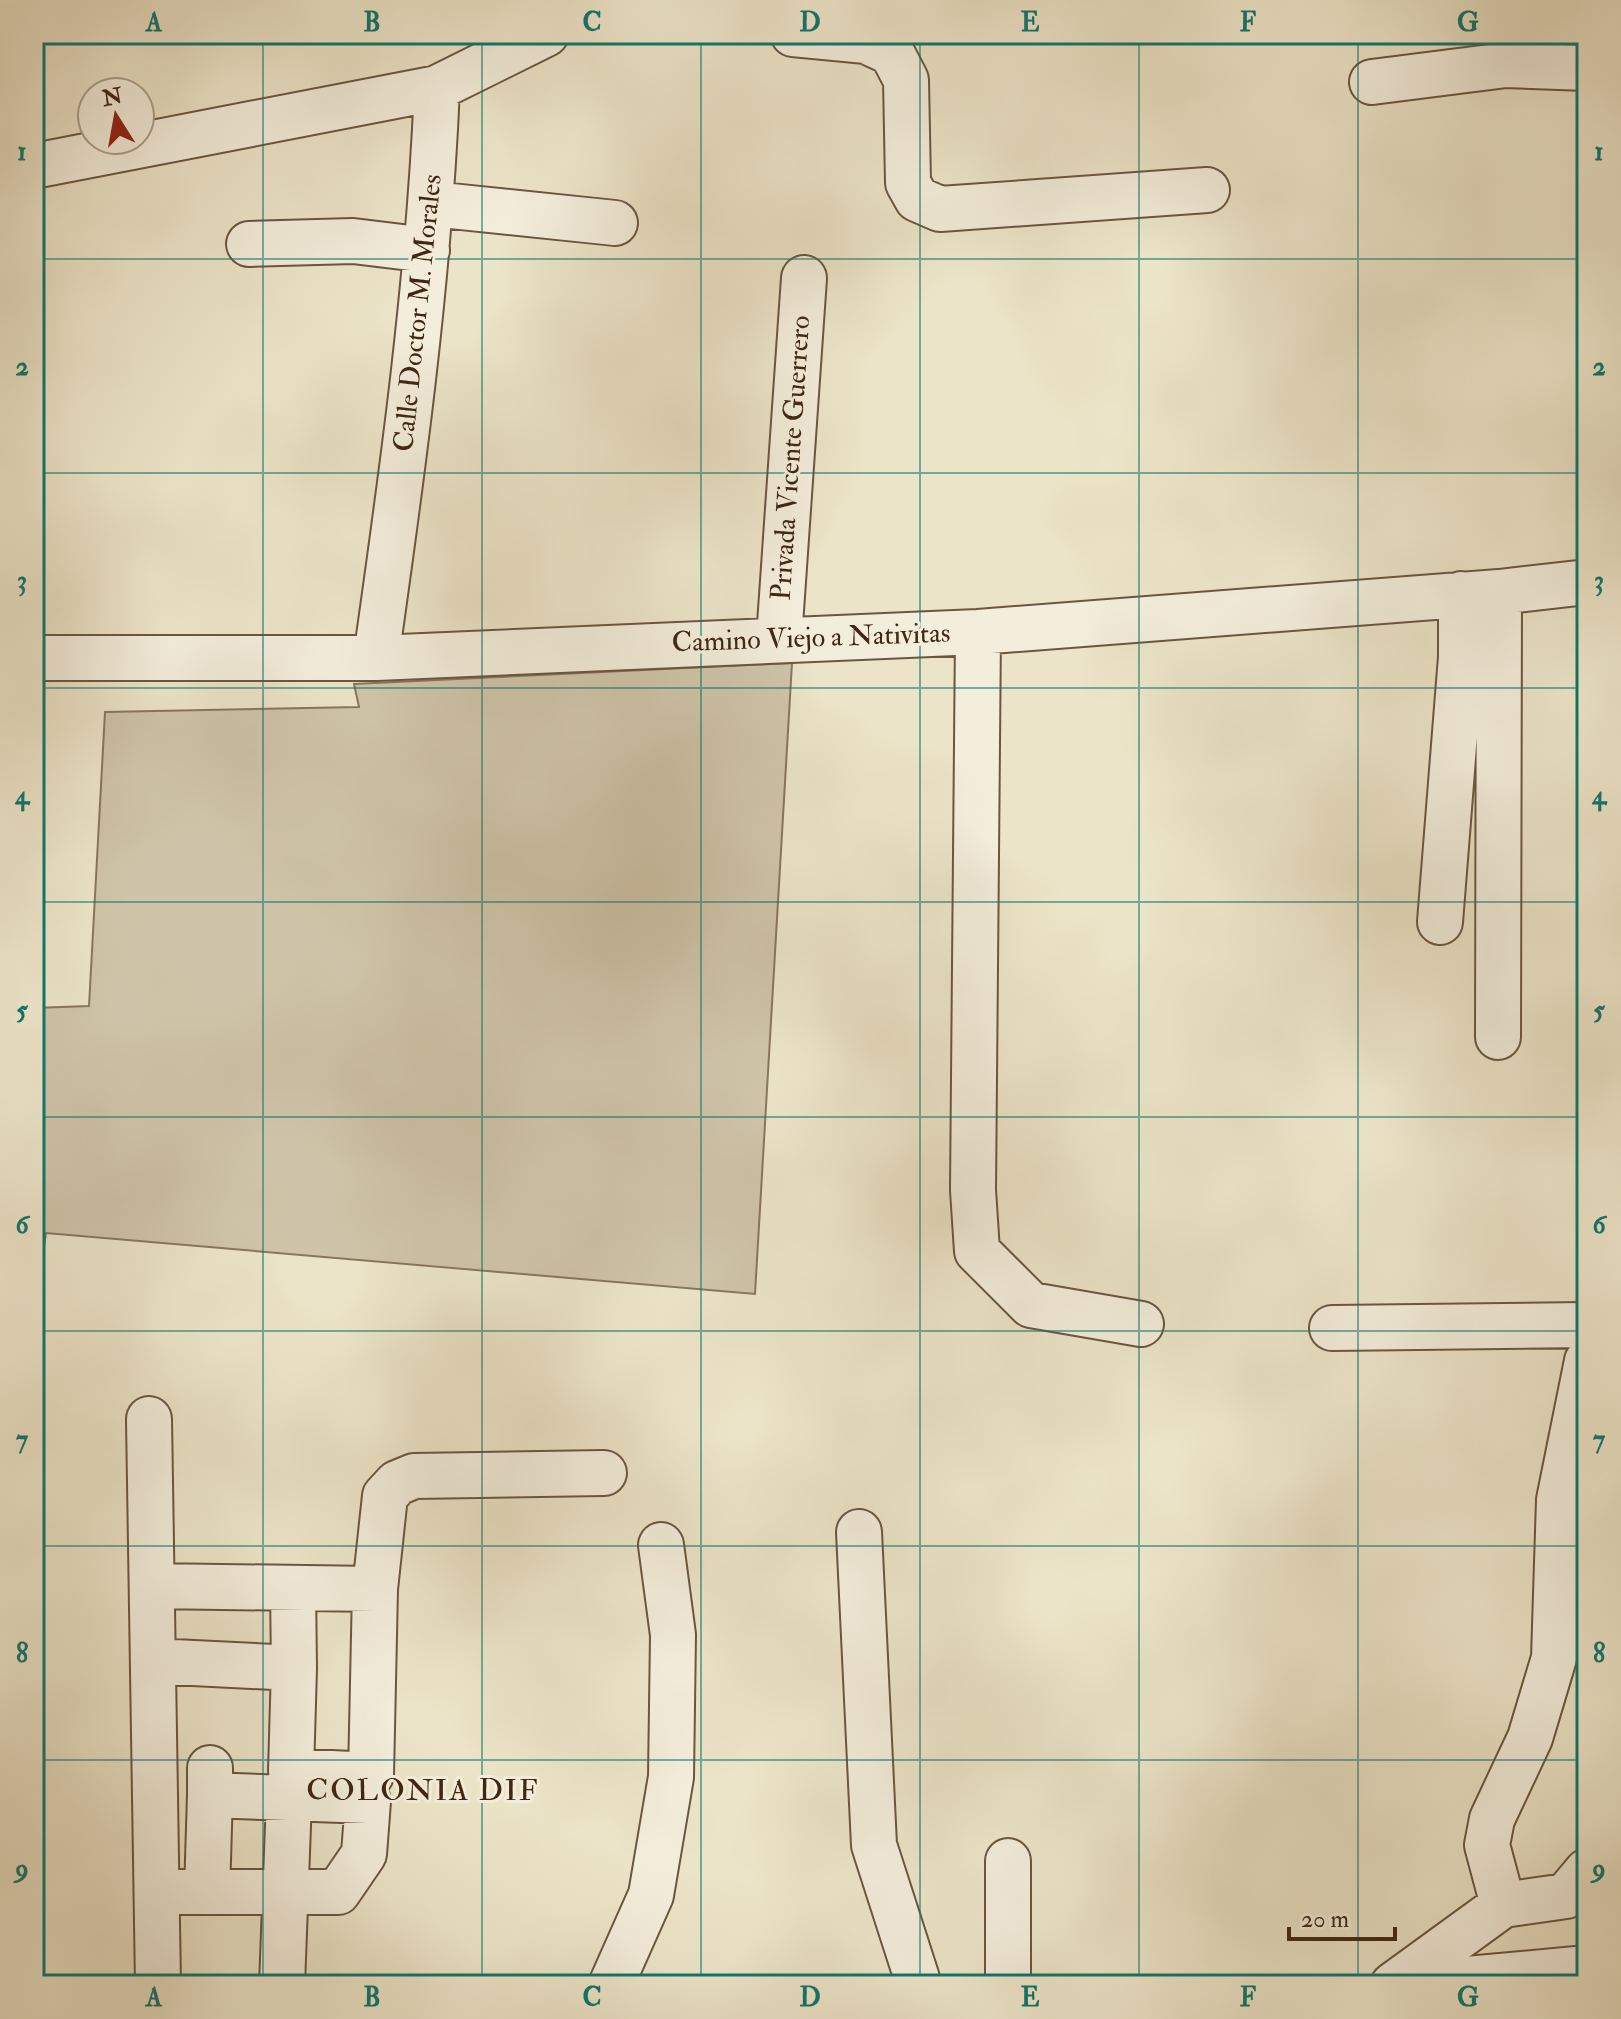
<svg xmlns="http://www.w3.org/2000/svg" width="1621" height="2019" font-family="'IM FELL Double Pica',serif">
<rect width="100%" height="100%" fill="#ece4c8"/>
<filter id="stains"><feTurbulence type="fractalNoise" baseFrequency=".0025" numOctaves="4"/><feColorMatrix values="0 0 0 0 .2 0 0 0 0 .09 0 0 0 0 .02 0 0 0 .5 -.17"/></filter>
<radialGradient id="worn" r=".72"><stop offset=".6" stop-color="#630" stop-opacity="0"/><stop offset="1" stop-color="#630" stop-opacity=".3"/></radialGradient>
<path fill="#cfc4a9" stroke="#88765e" stroke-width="2" d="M 792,663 L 755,1294 L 46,1233 L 34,1321 L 34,1008 L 89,1006 L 105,712 L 359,707 L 354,684 Z"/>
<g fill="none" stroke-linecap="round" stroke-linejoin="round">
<defs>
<path id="minor" d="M 793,34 L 866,41 L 892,53 L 906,80 L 908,183 L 917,199 L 940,209 L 1207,190
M 1372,82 L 1506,65 L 1587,68
M 34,166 L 437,88
M 432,204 L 615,223
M 249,244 L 353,241 L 427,250
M 978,632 L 973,1190 L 977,1251 L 1031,1305 L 1141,1324
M 779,639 L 804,278
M 34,658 L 376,658 L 978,632 L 1499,592 L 1587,582
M 376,658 C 403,468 429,280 437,88 L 546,34
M 1440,922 L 1461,657 L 1461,594
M 1498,1037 L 1499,592
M 1332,1328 L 1587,1325
M 149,1419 L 158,1985
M 859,1532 L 874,1845 L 919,1985
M 152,1586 L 375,1589 L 385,1496 L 397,1483 L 414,1476 L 604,1473
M 293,1588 L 294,1668
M 153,1661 L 294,1668 L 291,1771 L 371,1775 L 375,1589
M 157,1892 L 338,1892 L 364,1854 L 368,1801 L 210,1795 L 210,1768
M 207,1892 L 210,1795
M 1503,1905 L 1487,1845 L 1492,1819 L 1530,1738 L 1554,1658 L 1559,1500 L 1587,1361
M 282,1985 L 289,1799
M 611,1985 L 651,1895 L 671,1777 L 673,1635 L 661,1545
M 1008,1985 L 1008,1861
M 1393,1985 L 1503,1905 L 1566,1896 L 1587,1871
M 1401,1985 L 1587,1968"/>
</defs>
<use href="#minor" stroke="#6b5640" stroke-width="48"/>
<use href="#minor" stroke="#f3eddb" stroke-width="44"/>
</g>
<path fill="none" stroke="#0f766e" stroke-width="2" stroke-opacity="0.55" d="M 263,34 L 263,1985M 482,34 L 482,1985M 701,34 L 701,1985M 920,34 L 920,1985M 1139,34 L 1139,1985M 1358,34 L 1358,1985M 34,259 L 1587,259M 34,473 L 1587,473M 34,688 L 1587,688M 34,902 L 1587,902M 34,1117 L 1587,1117M 34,1331 L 1587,1331M 34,1546 L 1587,1546M 34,1760 L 1587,1760"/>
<g text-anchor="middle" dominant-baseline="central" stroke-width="6" stroke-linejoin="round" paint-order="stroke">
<g font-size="28" fill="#402713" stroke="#f3eddb">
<text transform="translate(418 313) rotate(-84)">Calle Doctor M. Morales</text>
<text transform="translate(791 458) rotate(-86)">Privada Vicente Guerrero</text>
<text transform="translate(811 638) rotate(-2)">Camino Viejo a Nativitas</text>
</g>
<g font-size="30" letter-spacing="2" fill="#402713" stroke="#f3eddb">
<text x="423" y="1790">COLONIA DIF</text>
</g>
</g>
<rect width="1621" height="2019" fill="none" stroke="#ece4c8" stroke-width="88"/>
<g transform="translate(116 116) rotate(349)"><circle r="38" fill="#f3eddb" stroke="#ab9e8b" stroke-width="2"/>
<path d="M0-6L14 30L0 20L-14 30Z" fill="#8f2418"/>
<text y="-12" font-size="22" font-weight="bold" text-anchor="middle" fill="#402713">N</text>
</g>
<path d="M1289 1927v12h106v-12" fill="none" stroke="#402713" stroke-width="4"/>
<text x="1301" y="1927" font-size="24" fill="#402713" stroke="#f3eddb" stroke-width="6" paint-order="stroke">20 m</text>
<rect x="44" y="44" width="1533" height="1931" fill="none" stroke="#0f766e" stroke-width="3"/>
<g font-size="26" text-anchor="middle" font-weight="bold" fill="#0f766e">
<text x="154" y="31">A</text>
<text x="372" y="31">B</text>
<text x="592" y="31">C</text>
<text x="810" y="31">D</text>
<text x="1030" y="31">E</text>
<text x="1248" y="31">F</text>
<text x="1468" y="31">G</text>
<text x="22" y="160">1</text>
<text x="1599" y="160">1</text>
<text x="22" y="375">2</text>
<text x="1599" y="375">2</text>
<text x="22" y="589">3</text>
<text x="1599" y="589">3</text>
<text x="22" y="804">4</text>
<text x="1599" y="804">4</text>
<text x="22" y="1019">5</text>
<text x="1599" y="1019">5</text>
<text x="22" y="1233">6</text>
<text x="1599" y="1233">6</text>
<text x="22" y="1448">7</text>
<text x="1599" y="1448">7</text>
<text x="22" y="1662">8</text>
<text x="1599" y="1662">8</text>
<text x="22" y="1877">9</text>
<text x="1599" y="1877">9</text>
<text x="154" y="2006">A</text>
<text x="372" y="2006">B</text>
<text x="592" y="2006">C</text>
<text x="810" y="2006">D</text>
<text x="1030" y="2006">E</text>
<text x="1248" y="2006">F</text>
<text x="1468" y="2006">G</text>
</g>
<rect width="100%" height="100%" filter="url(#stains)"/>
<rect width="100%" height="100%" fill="url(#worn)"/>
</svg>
